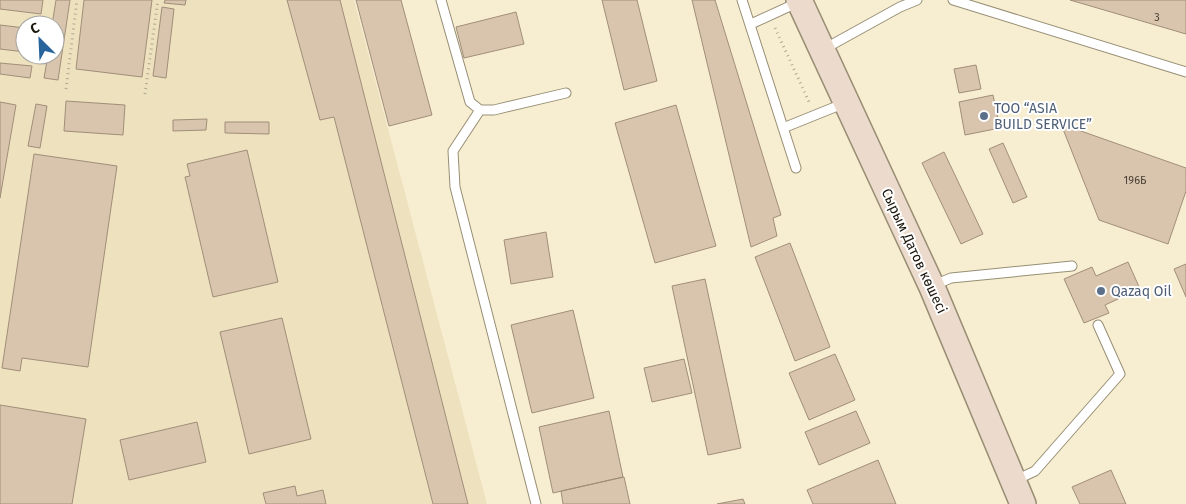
<svg xmlns="http://www.w3.org/2000/svg" width="1186" height="504" font-family="'Fira Sans',sans-serif">
<rect width="100%" height="100%" fill="#f7eed2"/>
<path fill="#ede1be" fill-rule="evenodd" d="M 0,0 L 354,0 L 487,504 L 0,504 ZM 25,25 L 55,25 L 55,55 L 25,55 Z"/>
<path fill="#d9c5ae" stroke="#a18e79" d="M 0,0 L 43,0 L 41,14 L 0,9 Z
M 56,0 L 70,0 L 58,80 L 44,78 L 48,55 L 55,55 L 55,25 L 52,25 Z
M 84,0 L 152,0 L 142,77 L 76,69 Z
M 165,0 L 186,0 L 185,5 L 164,3 Z
M 287,0 L 340,0 L 468,504 L 433,504 L 334,117 L 320,120 Z
M 356,0 L 401,0 L 432,115 L 389,126 Z
M 602,0 L 637,0 L 657,81 L 624,90 Z
M 692,0 L 715,0 L 781,215 L 773,218 L 777,236 L 751,247 Z
M 1070,0 L 1186,0 L 1186,34 Z
M 162,7 L 174,9 L 166,78 L 153,76 Z
M 516,12 L 524,44 L 464,58 L 456,27 Z
M 0,25 L 25,28 L 25,52 L 0,49 Z
M 0,63 L 32,66 L 30,78 L 0,74 Z
M 976,65 L 981,89 L 959,93 L 954,69 Z
M 993,95 L 1000,128 L 965,135 L 959,102 Z
M 66,101 L 125,105 L 123,135 L 64,131 Z
M 0,102 L 16,105 L 0,198 Z
M 36,104 L 47,106 L 40,148 L 28,146 Z
M 676,105 L 716,246 L 655,263 L 615,123 Z
M 207,119 L 206,130 L 173,131 L 173,120 Z
M 225,122 L 269,122 L 269,134 L 225,133 Z
M 1061,124 L 1186,168 L 1186,191 L 1168,244 L 1099,220 Z
M 1003,143 L 1027,197 L 1013,203 L 989,149 Z
M 247,150 L 278,282 L 213,297 L 185,177 L 190,176 L 187,164 Z
M 944,152 L 983,234 L 961,244 L 922,163 Z
M 34,154 L 117,166 L 88,367 L 22,358 L 20,371 L 2,368 Z
M 546,232 L 553,277 L 511,284 L 504,240 Z
M 790,243 L 830,347 L 795,361 L 755,257 Z
M 1128,262 L 1140,289 L 1105,305 L 1109,313 L 1084,323 L 1064,279 L 1092,267 L 1096,276 Z
M 1186,264 L 1186,297 L 1174,269 Z
M 705,279 L 741,448 L 708,455 L 672,286 Z
M 573,310 L 594,398 L 532,413 L 511,325 Z
M 282,318 L 311,439 L 249,454 L 220,332 Z
M 835,354 L 855,400 L 809,420 L 789,373 Z
M 684,359 L 692,393 L 652,402 L 644,368 Z
M 0,405 L 86,419 L 72,504 L 0,504 Z
M 609,411 L 623,477 L 553,493 L 539,427 Z
M 856,411 L 870,443 L 819,465 L 805,432 Z
M 197,422 L 206,462 L 129,480 L 120,440 Z
M 878,460 L 896,504 L 813,504 L 807,490 Z
M 1111,470 L 1126,504 L 1080,504 L 1072,487 Z
M 624,477 L 630,504 L 563,504 L 561,491 Z
M 295,486 L 297,496 L 323,490 L 326,504 L 266,504 L 263,493 Z
M 743,499 L 745,504 L 717,504 Z"/>
<g fill="none" stroke-linecap="round" stroke-linejoin="round">
<defs>
<path id="lane" d="M 441,0 L 470,102 L 480,110 L 494,110 L 566,93
M 742,0 L 796,168
M 953,0 L 1186,72
M 751,24 L 799,2
M 824,49 L 900,7 L 917,0
M 480,110 L 453,151 L 455,187 L 536,504
M 783,128 L 845,103
M 932,286 L 951,278 L 1072,266
M 1016,480 L 1035,471 L 1120,374 L 1098,325"/>
<path id="secondary" d="M 799,0 L 932,287 L 1023,504"/>
</defs>
<use href="#lane" stroke="#978e74" stroke-width="11"/>
<use href="#secondary" stroke="#978e74" stroke-width="28"/>
<path stroke="#b0a993" stroke-width="3" stroke-dasharray="1 4" stroke-linecap="butt" d="M 775,28 L 810,104
M 66,89 L 77,0
M 145,94 L 158,0"/>
<use href="#lane" stroke="#fff" stroke-width="9"/>
<use href="#secondary" stroke="#ecdbcc" stroke-width="25"/>
</g>
<g fill="#5c6f8a" stroke="#fff" stroke-width="2">
<circle cx="984" cy="116" r="5"/>
<circle cx="1101" cy="291" r="5"/>
</g>
<g text-anchor="middle" dominant-baseline="central" stroke-width="4" stroke-linejoin="round" paint-order="stroke">
<g font-size="11" fill="#4b4336">
<text x="1157" y="17">3</text>
<text x="1135" y="180">196Б</text>
</g>
<g font-size="14" fill="#4e5e75" stroke="#fff" text-anchor="start">
<text x="994" y="108">TOO “ASIA<tspan x="994" dy="16">BUILD SERVICE”</tspan></text>
<text x="1111" y="291">Qazaq Oil</text>
</g>
<g font-size="14" fill="#1c180e" stroke="#fff">
<text transform="translate(914 251) rotate(65)">Сырым Датов көшесі</text>
</g>
</g>
<g transform="translate(40 40) rotate(336)"><circle r="24" fill="#ffffff" stroke="#a4a39f"/>
<path d="M0-4L9 19L0 12L-9 19Z" fill="#26649b"/>
<text y="-8" font-size="14" font-weight="bold" text-anchor="middle" fill="#1c180e">С</text>
</g>
</svg>
